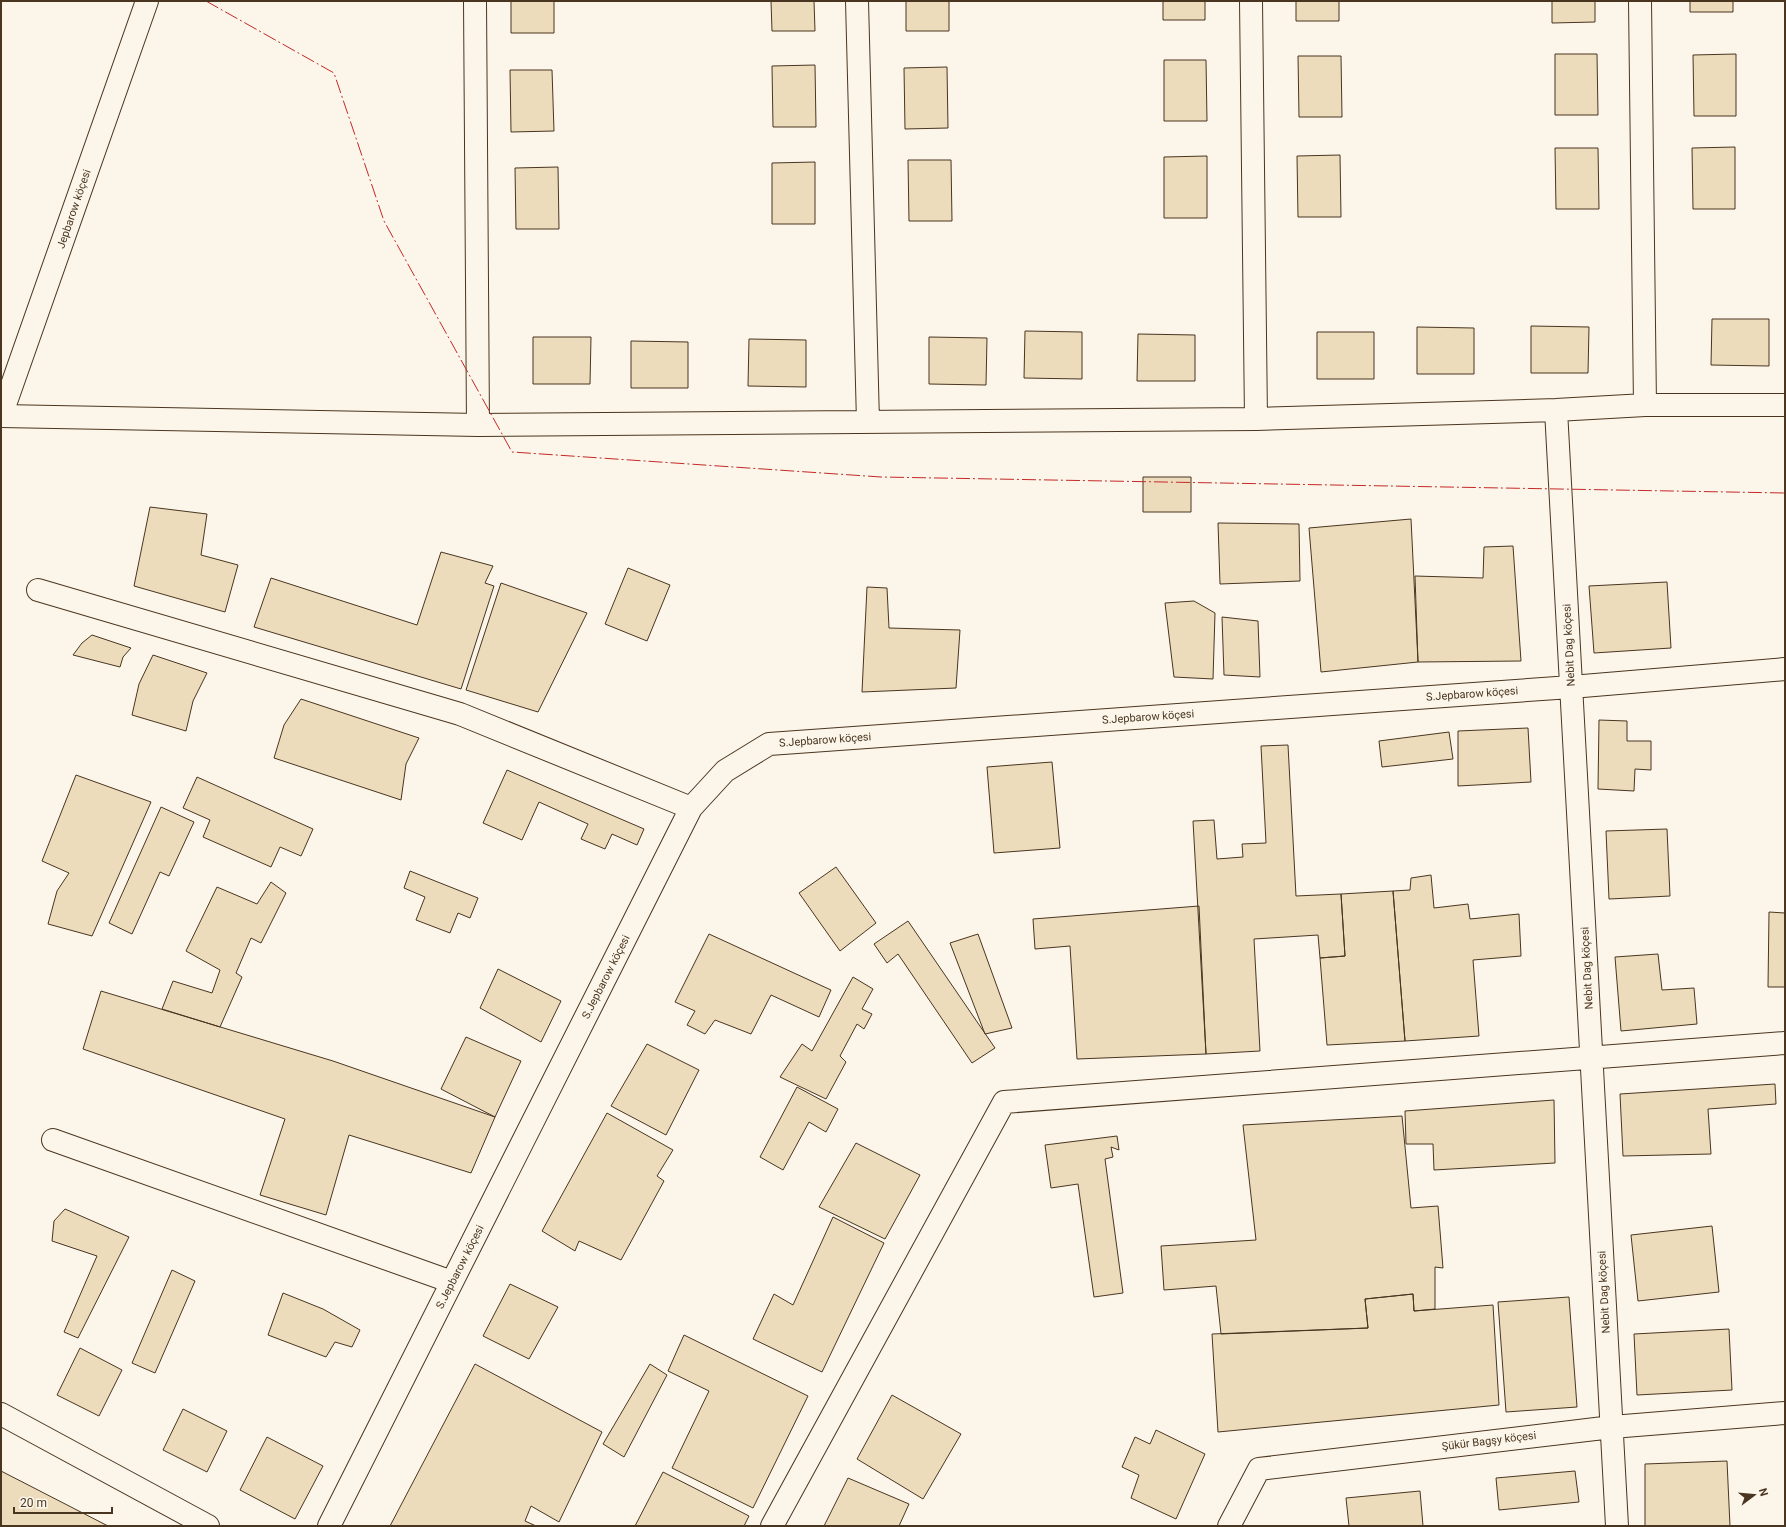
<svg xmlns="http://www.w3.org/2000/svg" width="1786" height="1527" font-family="Roboto,sans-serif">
<rect width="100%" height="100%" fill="#fbf6e9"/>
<path fill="#ecdcbc" stroke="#4a3520" d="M 511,1 L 554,1 L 554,33 L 511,33 Z
M 771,1 L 814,1 L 815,31 L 772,31 Z
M 906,1 L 949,1 L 949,31 L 906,31 Z
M 1163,1 L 1205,1 L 1205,20 L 1163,20 Z
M 1296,1 L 1339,1 L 1339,21 L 1296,21 Z
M 1552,1 L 1595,1 L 1595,22 L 1552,23 Z
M 1690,1 L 1733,1 L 1733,12 L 1690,12 Z
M 1555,54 L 1597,54 L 1598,115 L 1555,115 Z
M 1736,54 L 1736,116 L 1694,116 L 1693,55 Z
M 1298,56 L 1341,56 L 1342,117 L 1299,117 Z
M 1164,60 L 1206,60 L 1207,121 L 1164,121 Z
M 815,65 L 816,127 L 773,127 L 772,66 Z
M 947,67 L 948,128 L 905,129 L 904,68 Z
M 510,70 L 552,70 L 554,131 L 511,132 Z
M 1735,147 L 1735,209 L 1693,209 L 1692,148 Z
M 1555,148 L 1598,148 L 1599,209 L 1556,209 Z
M 1340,155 L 1341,217 L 1298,217 L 1297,156 Z
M 1207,156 L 1207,218 L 1164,218 L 1164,157 Z
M 908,160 L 951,160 L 952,221 L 909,221 Z
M 815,162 L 815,224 L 772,224 L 772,163 Z
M 558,167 L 559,229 L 516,229 L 515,168 Z
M 1712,319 L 1769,319 L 1769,366 L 1711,365 Z
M 1531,326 L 1589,327 L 1588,373 L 1531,373 Z
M 1417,327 L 1474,328 L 1474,374 L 1417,374 Z
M 1025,331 L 1082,332 L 1082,379 L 1024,378 Z
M 1317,332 L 1374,332 L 1374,379 L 1317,379 Z
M 1138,334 L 1195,335 L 1195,381 L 1137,381 Z
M 533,337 L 591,337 L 590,384 L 533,384 Z
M 929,337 L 987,338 L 986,385 L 929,384 Z
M 749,339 L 806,340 L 806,387 L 748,386 Z
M 631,341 L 688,342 L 688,388 L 631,388 Z
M 1143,477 L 1191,477 L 1191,512 L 1143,512 Z
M 150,507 L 207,514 L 201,555 L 238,565 L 225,612 L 134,586 Z
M 1411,519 L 1418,662 L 1321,672 L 1309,528 Z
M 1218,523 L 1299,524 L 1300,581 L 1220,584 Z
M 1513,546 L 1521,661 L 1418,662 L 1415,576 L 1483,578 L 1484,547 Z
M 441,552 L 493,566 L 485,583 L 494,586 L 461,689 L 254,627 L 271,578 L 417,625 Z
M 628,568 L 670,585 L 647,641 L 605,624 Z
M 1667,582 L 1671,648 L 1594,653 L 1589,586 Z
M 501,583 L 587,613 L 538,712 L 466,690 Z
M 867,587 L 887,588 L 889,628 L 960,630 L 956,688 L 862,692 Z
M 1194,601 L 1215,613 L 1213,679 L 1174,677 L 1165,603 Z
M 1222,617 L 1258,621 L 1260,677 L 1224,675 Z
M 92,635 L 131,648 L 123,657 L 120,667 L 73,655 L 82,643 Z
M 153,655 L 207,673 L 193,701 L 186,731 L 132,715 L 139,684 Z
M 301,699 L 419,738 L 406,764 L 401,800 L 274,758 L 284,725 Z
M 1599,720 L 1627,721 L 1627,741 L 1651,741 L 1651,770 L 1635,769 L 1634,791 L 1598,789 Z
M 1528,728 L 1531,782 L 1458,786 L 1458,731 Z
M 1449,732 L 1453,759 L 1382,767 L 1379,741 Z
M 1288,745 L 1296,896 L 1341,894 L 1345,956 L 1320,958 L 1318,935 L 1254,939 L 1260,1051 L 1206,1054 L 1193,821 L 1214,820 L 1217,859 L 1243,857 L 1242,844 L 1266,843 L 1261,746 Z
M 1052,762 L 1060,848 L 994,853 L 987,767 Z
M 507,770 L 644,829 L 637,845 L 612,834 L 605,849 L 581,839 L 588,824 L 539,802 L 522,840 L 483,823 Z
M 76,775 L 151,802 L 92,936 L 48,924 L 57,891 L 69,873 L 42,861 Z
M 197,777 L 313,829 L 301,856 L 280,847 L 271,867 L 203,837 L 210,820 L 183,808 Z
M 161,807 L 194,822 L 169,876 L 160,872 L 132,934 L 109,923 Z
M 1667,829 L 1670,896 L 1609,899 L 1606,831 Z
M 836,867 L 876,923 L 840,951 L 799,893 Z
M 410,871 L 478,898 L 470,918 L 458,913 L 450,933 L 416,920 L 425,897 L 404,888 Z
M 1431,875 L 1434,908 L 1468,904 L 1470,919 L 1519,914 L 1521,956 L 1473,960 L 1479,1036 L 1405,1041 L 1393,891 L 1410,890 L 1411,878 Z
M 271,882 L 286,893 L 261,943 L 251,938 L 236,973 L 242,977 L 220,1027 L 162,1009 L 173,981 L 212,993 L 220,970 L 186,951 L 217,887 L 257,904 Z
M 1393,891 L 1405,1041 L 1327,1045 L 1320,958 L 1345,956 L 1341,894 Z
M 1199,906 L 1206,1054 L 1077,1059 L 1070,946 L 1035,949 L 1033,919 Z
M 1769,912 L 1785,913 L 1785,987 L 1768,987 Z
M 908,921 L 995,1048 L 972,1063 L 898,954 L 887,963 L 874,944 Z
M 709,934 L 831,990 L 819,1017 L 771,995 L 751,1034 L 715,1020 L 705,1034 L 687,1025 L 695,1011 L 675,1002 Z
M 978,934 L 1012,1028 L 985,1034 L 950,943 Z
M 1658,954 L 1662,990 L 1694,988 L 1697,1024 L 1621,1031 L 1615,957 Z
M 498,969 L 561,1001 L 541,1042 L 480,1008 Z
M 853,977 L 873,989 L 862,1009 L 872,1014 L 864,1029 L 857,1024 L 840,1056 L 846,1062 L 826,1099 L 780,1077 L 802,1044 L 812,1051 Z
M 101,991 L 333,1061 L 495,1117 L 471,1173 L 349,1135 L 326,1215 L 260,1195 L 285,1119 L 83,1049 Z
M 466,1037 L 521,1061 L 495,1117 L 441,1089 Z
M 647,1044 L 699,1070 L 666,1135 L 611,1106 Z
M 1775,1084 L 1776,1104 L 1708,1109 L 1711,1154 L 1623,1156 L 1620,1094 Z
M 797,1087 L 838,1109 L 826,1132 L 809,1122 L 783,1170 L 760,1157 Z
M 1554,1100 L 1555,1163 L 1434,1170 L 1433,1144 L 1406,1144 L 1405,1111 Z
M 607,1113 L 673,1150 L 657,1176 L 664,1181 L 621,1260 L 579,1241 L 575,1251 L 542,1231 Z
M 1402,1116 L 1411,1208 L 1438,1206 L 1443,1268 L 1435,1267 L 1435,1309 L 1414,1311 L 1413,1294 L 1365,1299 L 1368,1328 L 1221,1334 L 1216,1286 L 1164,1290 L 1161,1246 L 1256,1240 L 1243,1125 Z
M 1117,1136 L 1119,1150 L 1111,1147 L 1113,1157 L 1105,1159 L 1123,1293 L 1094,1297 L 1078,1184 L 1051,1188 L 1045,1145 Z
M 856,1143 L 920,1175 L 885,1239 L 819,1207 Z
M 65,1209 L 129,1237 L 78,1338 L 64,1332 L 97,1256 L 52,1241 L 54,1221 Z
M 833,1217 L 884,1243 L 822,1372 L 753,1339 L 774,1294 L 793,1305 Z
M 1712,1226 L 1719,1292 L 1638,1301 L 1631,1235 Z
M 172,1270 L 195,1281 L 155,1373 L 132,1363 Z
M 510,1284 L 558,1307 L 529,1359 L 483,1336 Z
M 283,1293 L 323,1309 L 360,1330 L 352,1347 L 335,1342 L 326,1357 L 268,1335 Z
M 1413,1294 L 1414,1311 L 1493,1305 L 1499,1405 L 1218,1432 L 1212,1334 L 1368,1328 L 1365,1299 Z
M 1569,1297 L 1577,1407 L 1506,1412 L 1498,1302 Z
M 1729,1329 L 1732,1390 L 1637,1395 L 1634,1334 Z
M 684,1335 L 808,1396 L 753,1508 L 672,1468 L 709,1391 L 668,1371 Z
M 80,1348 L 122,1370 L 99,1416 L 57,1395 Z
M 475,1364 L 602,1432 L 559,1522 L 531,1506 L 525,1521 L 536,1526 L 390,1526 Z
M 650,1364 L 667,1375 L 624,1457 L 603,1444 Z
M 892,1395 L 961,1434 L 923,1499 L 857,1459 Z
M 183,1409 L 227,1431 L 207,1472 L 163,1450 Z
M 1156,1430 L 1205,1454 L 1176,1519 L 1131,1498 L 1139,1475 L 1122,1467 L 1135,1437 L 1150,1444 Z
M 267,1437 L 323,1466 L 295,1519 L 240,1490 Z
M 1727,1461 L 1730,1526 L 1645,1526 L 1645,1464 Z
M 1,1471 L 108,1526 L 1,1526 Z
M 1575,1471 L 1579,1502 L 1499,1510 L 1496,1478 Z
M 663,1472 L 749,1516 L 744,1526 L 635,1526 Z
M 848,1478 L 909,1504 L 899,1526 L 824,1526 Z
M 1420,1491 L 1423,1526 L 1349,1526 L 1346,1498 Z"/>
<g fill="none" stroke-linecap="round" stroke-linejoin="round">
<defs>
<path id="street" d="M 857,1 L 868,422
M 1251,1 L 1256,419
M 1640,1 L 1645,405
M 1556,410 L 1617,1526
M 1,416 L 478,425 L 475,1
M 478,425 L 1256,419 L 1556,410 L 1645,405 L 1785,405
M 38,590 L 460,714 L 691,808
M 53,1140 L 452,1282
M 1,1414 L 208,1526
M 329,1526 L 691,808 L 725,771 L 769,744 L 1571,687 L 1785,669
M 772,1526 L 1004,1102 L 1785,1043
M 1229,1526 L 1259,1469 L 1612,1427 L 1785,1413"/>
<path id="secondary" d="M 1,416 L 147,1"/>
</defs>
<use href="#street" stroke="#4a3520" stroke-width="24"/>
<use href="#secondary" stroke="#4a3520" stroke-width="24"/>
<use href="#street" stroke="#fbf6e9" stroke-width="22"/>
<use href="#secondary" stroke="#fbf6e9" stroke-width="22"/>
<path stroke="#c62828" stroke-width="1" stroke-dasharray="14 3 2 3" stroke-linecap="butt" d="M 206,1 L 334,73 L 384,221 L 512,452 L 881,477 L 1785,493"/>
</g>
<g text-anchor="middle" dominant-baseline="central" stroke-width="3" stroke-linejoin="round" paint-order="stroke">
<g font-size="11" fill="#4a3520" stroke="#fbf6e9">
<text transform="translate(74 209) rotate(-71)">Jepbarow köçesi</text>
<text transform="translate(1569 645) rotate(-93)">Nebit Dag köçesi</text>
<text transform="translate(1472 694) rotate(-4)">S.Jepbarow köçesi</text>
<text transform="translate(1148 717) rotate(-4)">S.Jepbarow köçesi</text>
<text transform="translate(825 740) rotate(-4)">S.Jepbarow köçesi</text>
<text transform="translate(1587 968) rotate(-93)">Nebit Dag köçesi</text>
<text transform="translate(606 977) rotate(-63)">S.Jepbarow köçesi</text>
<text transform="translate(460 1267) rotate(-63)">S.Jepbarow köçesi</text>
<text transform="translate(1604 1292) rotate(-93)">Nebit Dag köçesi</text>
<text transform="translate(1489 1441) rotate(-7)">Şükür Bagşy köçesi</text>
</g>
</g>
<rect width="1786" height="1527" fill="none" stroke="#4a3520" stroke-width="4"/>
<g transform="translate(1754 1495) rotate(74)" stroke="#fbf6e9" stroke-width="3" paint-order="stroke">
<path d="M0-3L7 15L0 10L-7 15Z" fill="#4a3520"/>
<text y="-6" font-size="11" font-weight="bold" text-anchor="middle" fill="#4a3520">N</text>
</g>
<path d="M14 1507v6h98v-6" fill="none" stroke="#4a3520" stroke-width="2"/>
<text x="20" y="1507" font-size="12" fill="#4a3520" stroke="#fbf6e9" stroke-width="3" paint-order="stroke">20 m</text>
</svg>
